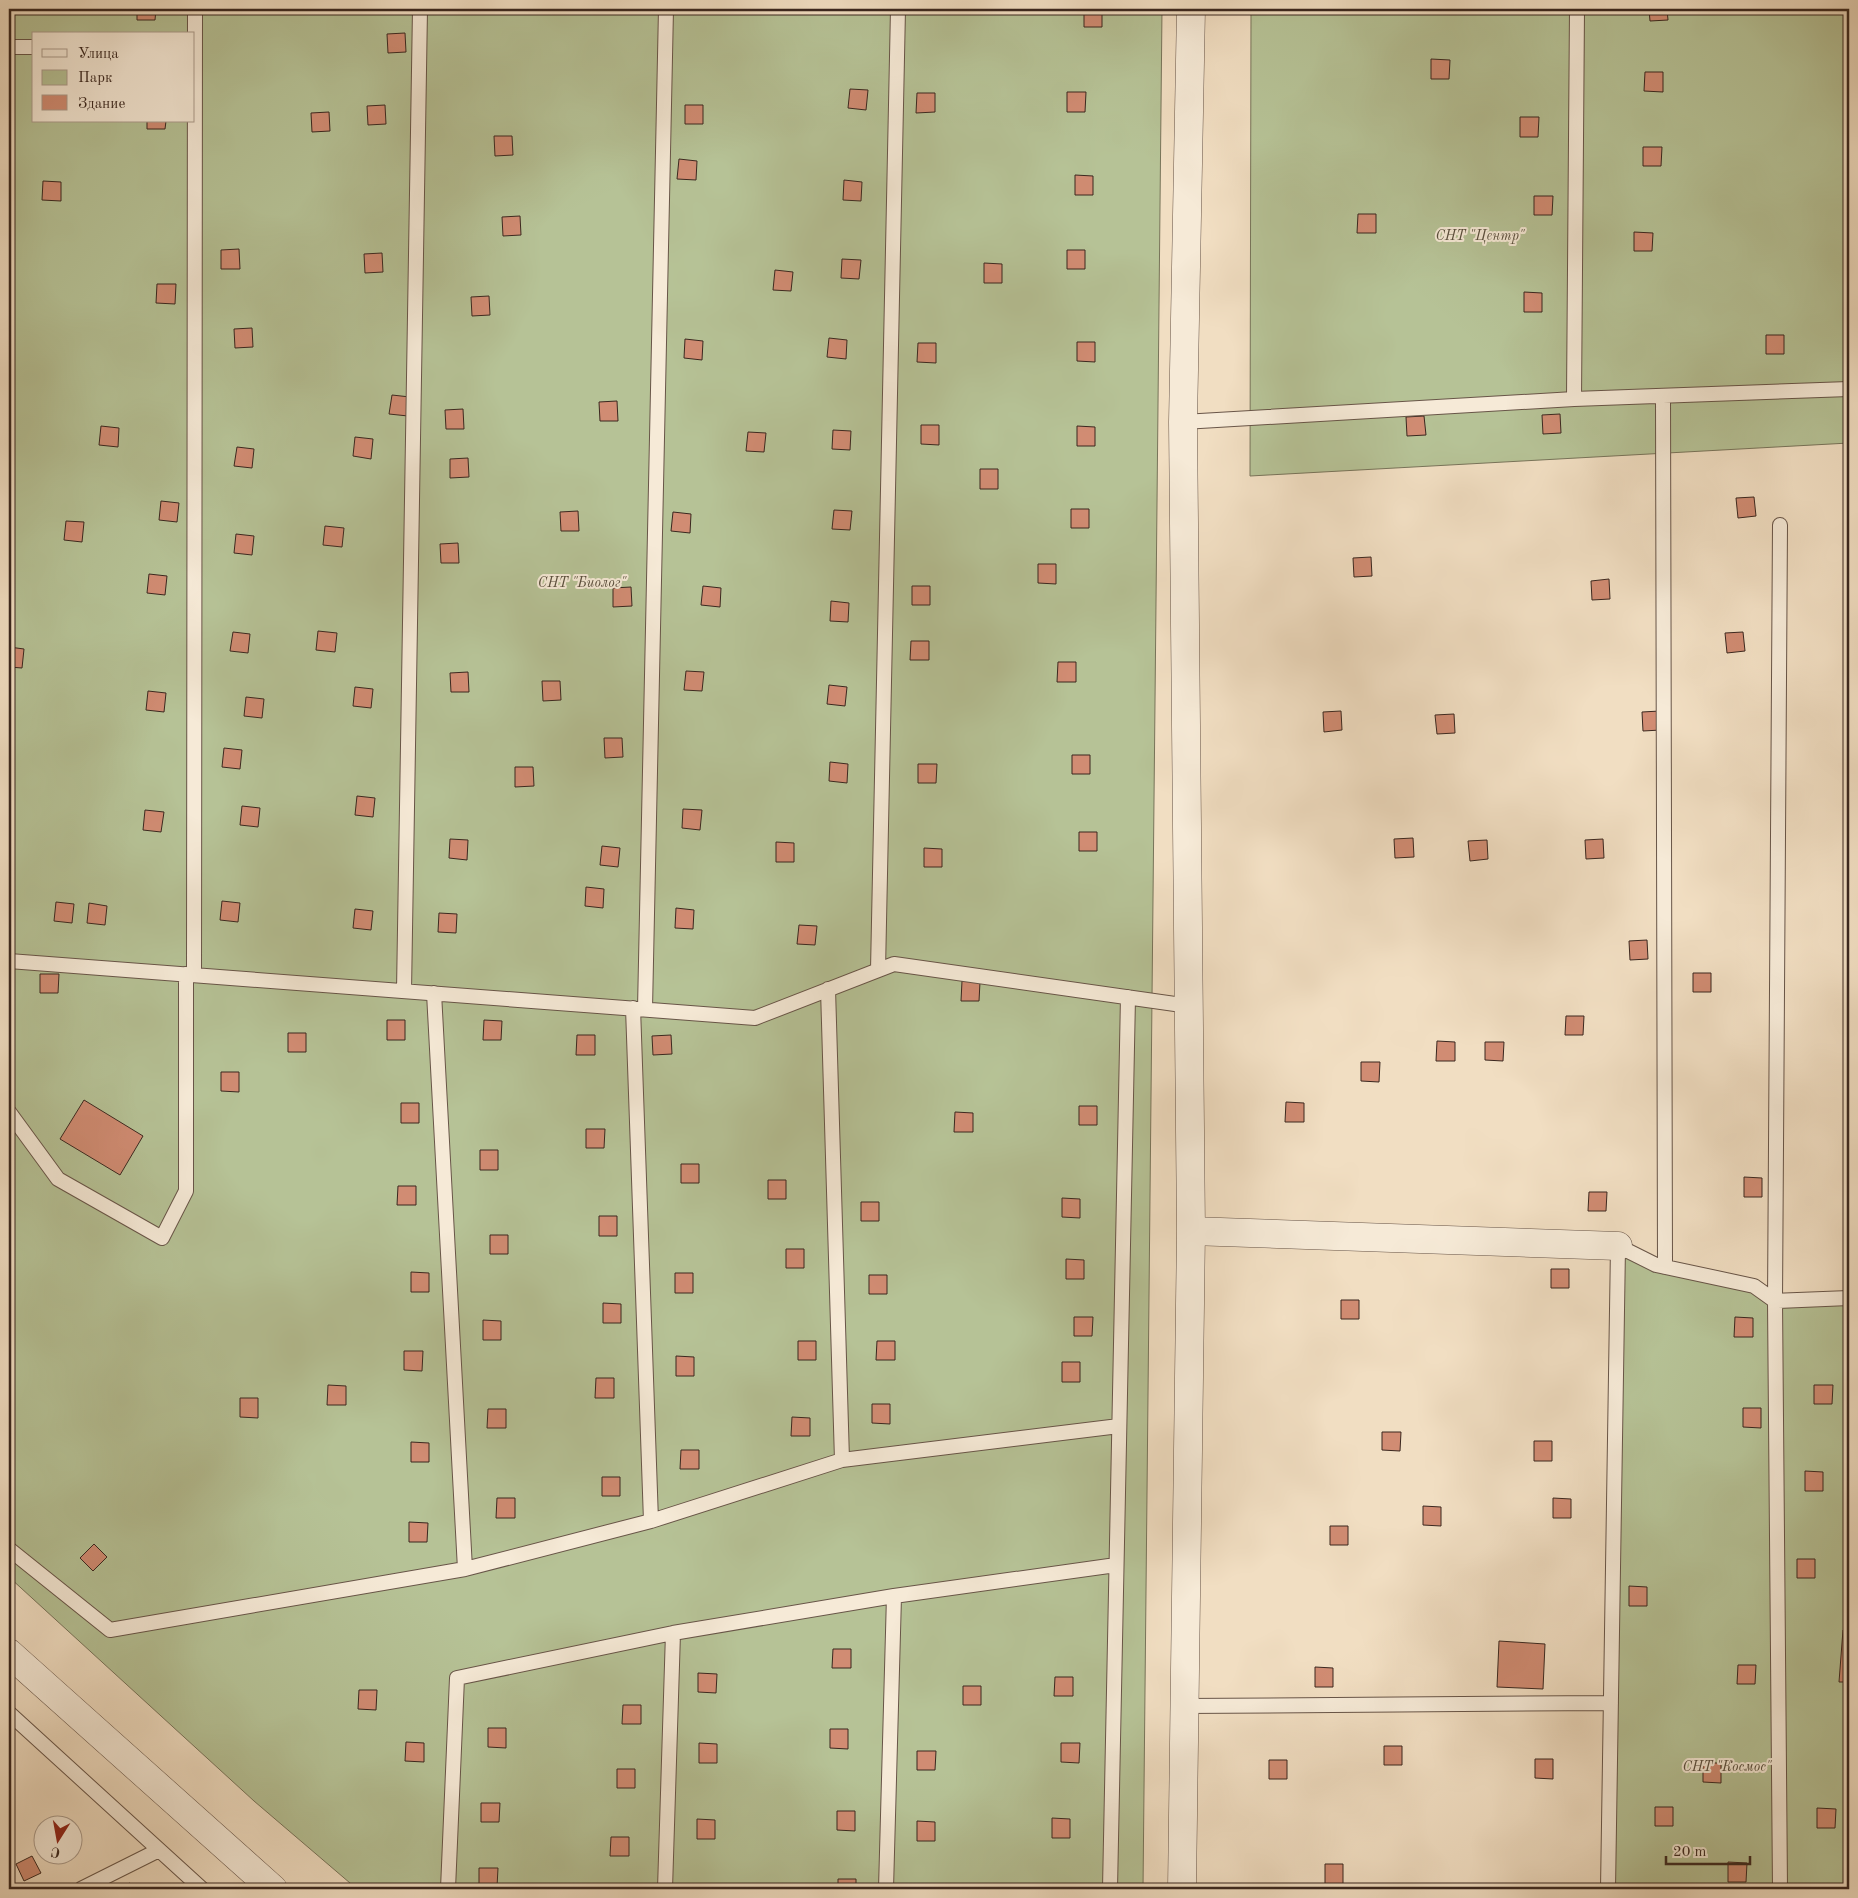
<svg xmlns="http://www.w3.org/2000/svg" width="1858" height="1898" font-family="'Old Standard TT',serif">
<rect width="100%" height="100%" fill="#f1dec2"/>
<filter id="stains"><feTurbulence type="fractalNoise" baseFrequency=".004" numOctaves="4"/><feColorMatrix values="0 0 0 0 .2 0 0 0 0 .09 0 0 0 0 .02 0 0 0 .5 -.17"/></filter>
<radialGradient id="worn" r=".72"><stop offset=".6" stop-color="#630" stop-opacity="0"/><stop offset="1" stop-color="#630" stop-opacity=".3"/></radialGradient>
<path fill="#b6c296" stroke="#78745a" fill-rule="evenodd" d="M 9,9 L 1162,9 L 1143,1889 L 357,1889 L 254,1801 L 9,1577 ZM 34,34 L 194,34 L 194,121 L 34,121 Z
M 1251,9 L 1849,9 L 1849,443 L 1250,476 Z
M 1618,1246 L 1656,1265 L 1754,1286 L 1775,1301 L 1849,1298 L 1849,1889 L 1603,1889 Z"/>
<path fill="#d18c73" stroke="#3a271f" d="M 137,9 L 156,9 L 155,20 L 137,20 Z
M 1084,9 L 1102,9 L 1102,27 L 1084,27 Z
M 1649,9 L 1667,9 L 1668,20 L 1650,21 Z
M 405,33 L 406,52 L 388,53 L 387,34 Z
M 1431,59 L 1450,60 L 1449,79 L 1431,79 Z
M 1645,72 L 1663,72 L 1663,92 L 1644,91 Z
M 850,89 L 868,90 L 866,110 L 848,108 Z
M 1067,92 L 1086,92 L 1085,112 L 1067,112 Z
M 917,93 L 935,93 L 935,112 L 916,113 Z
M 385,105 L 386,124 L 368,125 L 367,106 Z
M 685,105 L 703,105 L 703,124 L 685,124 Z
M 329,112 L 330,131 L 312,132 L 311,113 Z
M 1520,117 L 1539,117 L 1538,137 L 1520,137 Z
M 147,121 L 166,121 L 165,129 L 147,129 Z
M 494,136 L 512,136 L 513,155 L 495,156 Z
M 1643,147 L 1662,147 L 1661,166 L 1643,166 Z
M 679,159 L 697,161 L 696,180 L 677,179 Z
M 1075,175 L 1093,176 L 1093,195 L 1075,195 Z
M 844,180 L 862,182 L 861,201 L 843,200 Z
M 43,181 L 61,182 L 61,201 L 42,200 Z
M 1534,196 L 1553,196 L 1552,215 L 1534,215 Z
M 1358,214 L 1376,214 L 1376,233 L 1357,233 Z
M 520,216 L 521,235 L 503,236 L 502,217 Z
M 1634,232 L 1653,233 L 1652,251 L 1634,251 Z
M 239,249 L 240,269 L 221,269 L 221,250 Z
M 1067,250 L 1085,250 L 1085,269 L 1067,269 Z
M 382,253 L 383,272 L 365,273 L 364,254 Z
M 842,259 L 861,260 L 859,279 L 841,278 Z
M 984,263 L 1002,264 L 1002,283 L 984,283 Z
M 775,270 L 793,272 L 791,291 L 773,290 Z
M 157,284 L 176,284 L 175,304 L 156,303 Z
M 1524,292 L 1542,293 L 1542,312 L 1524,312 Z
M 489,296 L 490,315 L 472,316 L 471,297 Z
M 252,328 L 253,347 L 235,348 L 234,329 Z
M 1766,335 L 1784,335 L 1784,354 L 1766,354 Z
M 829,338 L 847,340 L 846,359 L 827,357 Z
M 685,339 L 703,341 L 702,360 L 684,358 Z
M 1077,342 L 1095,342 L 1095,362 L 1077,361 Z
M 918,343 L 936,343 L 936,363 L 917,362 Z
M 392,395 L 410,397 L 408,416 L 389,414 Z
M 617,401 L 618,421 L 600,421 L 599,402 Z
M 463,409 L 464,429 L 446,429 L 445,410 Z
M 1560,414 L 1561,433 L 1543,434 L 1542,415 Z
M 1424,416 L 1426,435 L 1407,436 L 1406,417 Z
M 921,425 L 939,425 L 939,445 L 921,444 Z
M 101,426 L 119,428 L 118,447 L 99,445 Z
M 1077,426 L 1095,427 L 1095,446 L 1077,446 Z
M 833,430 L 851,431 L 850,450 L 832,449 Z
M 748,432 L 766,433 L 764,452 L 746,451 Z
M 355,437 L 373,439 L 371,459 L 353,456 Z
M 237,447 L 254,449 L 252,468 L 234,466 Z
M 468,458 L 469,477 L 450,478 L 450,459 Z
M 980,469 L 998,469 L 998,489 L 980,489 Z
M 1754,497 L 1756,516 L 1738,518 L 1736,498 Z
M 161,501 L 179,503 L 177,522 L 159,520 Z
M 1071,509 L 1089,509 L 1089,528 L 1071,528 Z
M 834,510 L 852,511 L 850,530 L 832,529 Z
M 578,511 L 579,531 L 561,531 L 560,512 Z
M 673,512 L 691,514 L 690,533 L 671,531 Z
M 66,521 L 84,522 L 82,542 L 64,540 Z
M 325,526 L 344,528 L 342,547 L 323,545 Z
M 236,534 L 254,536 L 252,555 L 234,553 Z
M 458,543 L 459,563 L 441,563 L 440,544 Z
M 1371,557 L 1372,576 L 1354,577 L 1353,558 Z
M 1038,564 L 1056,564 L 1056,584 L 1038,583 Z
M 149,574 L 167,576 L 165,595 L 147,593 Z
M 1609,579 L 1610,599 L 1592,600 L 1591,581 Z
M 703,586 L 721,588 L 720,607 L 701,605 Z
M 912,586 L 930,586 L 930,605 L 912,605 Z
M 631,587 L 632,606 L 613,607 L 613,588 Z
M 831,601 L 849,603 L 848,622 L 830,621 Z
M 318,631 L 337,633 L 335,652 L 316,650 Z
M 233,632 L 250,634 L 248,653 L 230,651 Z
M 1743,632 L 1745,651 L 1727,653 L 1725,633 Z
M 911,641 L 929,641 L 929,660 L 910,660 Z
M 9,647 L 24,649 L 22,668 L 9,667 Z
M 1058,662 L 1076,662 L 1076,682 L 1057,682 Z
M 686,671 L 704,672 L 702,691 L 684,690 Z
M 468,672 L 469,692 L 451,692 L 450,673 Z
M 542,681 L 560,681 L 561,700 L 543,701 Z
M 829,685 L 847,687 L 845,706 L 827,704 Z
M 355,687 L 373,689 L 371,708 L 353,706 Z
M 148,691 L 166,693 L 164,712 L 146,710 Z
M 246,697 L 264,699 L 262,718 L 244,716 Z
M 1341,711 L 1342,730 L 1324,732 L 1323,712 Z
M 1660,711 L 1661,730 L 1643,731 L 1642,712 Z
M 1454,714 L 1455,733 L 1437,734 L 1435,715 Z
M 604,738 L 622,738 L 623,757 L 605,758 Z
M 224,748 L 242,750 L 240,769 L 222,767 Z
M 1072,755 L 1090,755 L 1090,774 L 1072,774 Z
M 830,762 L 848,764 L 847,783 L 829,781 Z
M 918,764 L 937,764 L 936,783 L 918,783 Z
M 515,767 L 533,767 L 534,786 L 515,787 Z
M 357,796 L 375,798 L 373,817 L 355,815 Z
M 242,806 L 260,808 L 258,827 L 240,825 Z
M 683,809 L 702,810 L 700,830 L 682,828 Z
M 145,810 L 164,812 L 161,832 L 143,830 Z
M 1079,832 L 1097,832 L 1097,851 L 1079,851 Z
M 1413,838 L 1414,857 L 1395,858 L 1394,839 Z
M 450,839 L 468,840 L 467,860 L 449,858 Z
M 1603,839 L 1604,858 L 1586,859 L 1585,840 Z
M 1487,840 L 1488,859 L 1470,861 L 1468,841 Z
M 776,842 L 794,843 L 794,862 L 776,862 Z
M 602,846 L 620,848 L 618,867 L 600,865 Z
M 924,848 L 942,849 L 942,867 L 924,867 Z
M 586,887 L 604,889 L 603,908 L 585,906 Z
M 222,901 L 240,903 L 238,922 L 220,920 Z
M 56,902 L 74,904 L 72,923 L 54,921 Z
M 89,903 L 107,906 L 105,925 L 87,923 Z
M 676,908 L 694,910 L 693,929 L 675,928 Z
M 355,909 L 373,911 L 371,930 L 353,928 Z
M 439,913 L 457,914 L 456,933 L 438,932 Z
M 799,925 L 817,926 L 815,945 L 797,944 Z
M 1647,940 L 1648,959 L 1630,960 L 1629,941 Z
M 1693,973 L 1711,973 L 1711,992 L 1693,992 Z
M 40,974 L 59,974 L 58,993 L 40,993 Z
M 962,981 L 980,982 L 979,1001 L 961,1001 Z
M 1566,1016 L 1584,1016 L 1583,1035 L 1565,1035 Z
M 387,1020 L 405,1020 L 405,1040 L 387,1040 Z
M 484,1020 L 502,1021 L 501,1040 L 483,1040 Z
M 288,1033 L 306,1033 L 306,1052 L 288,1052 Z
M 577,1035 L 595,1035 L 595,1055 L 576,1055 Z
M 671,1035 L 672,1054 L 653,1055 L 652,1036 Z
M 1437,1041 L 1455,1042 L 1455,1061 L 1436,1061 Z
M 1485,1042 L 1504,1042 L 1503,1061 L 1485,1060 Z
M 1361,1062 L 1380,1062 L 1379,1082 L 1361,1081 Z
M 221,1072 L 239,1072 L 239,1092 L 221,1091 Z
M 84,1100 L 143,1136 L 120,1175 L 60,1139 Z
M 1286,1102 L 1304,1103 L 1304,1122 L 1285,1122 Z
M 401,1103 L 419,1103 L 419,1123 L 401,1123 Z
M 1079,1106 L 1097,1106 L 1097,1125 L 1079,1125 Z
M 955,1112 L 973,1113 L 973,1132 L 954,1132 Z
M 586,1129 L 605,1129 L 604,1148 L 586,1148 Z
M 480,1150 L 498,1150 L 498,1170 L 480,1170 Z
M 681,1164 L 699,1164 L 699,1183 L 681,1183 Z
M 1744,1177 L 1762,1178 L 1762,1197 L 1744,1197 Z
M 768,1180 L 786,1180 L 786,1199 L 768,1199 Z
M 398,1186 L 416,1186 L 416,1205 L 397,1205 Z
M 1589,1192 L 1607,1192 L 1606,1211 L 1588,1211 Z
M 1062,1198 L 1080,1199 L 1080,1218 L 1062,1217 Z
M 861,1202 L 879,1202 L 879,1221 L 861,1221 Z
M 599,1216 L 617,1216 L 617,1236 L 599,1236 Z
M 490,1235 L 508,1235 L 508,1254 L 490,1254 Z
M 786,1249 L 804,1249 L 804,1268 L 786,1268 Z
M 1066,1259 L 1084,1260 L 1084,1279 L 1066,1279 Z
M 1551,1269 L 1569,1269 L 1569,1288 L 1551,1288 Z
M 411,1272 L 429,1273 L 429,1292 L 411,1292 Z
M 675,1273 L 693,1273 L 693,1293 L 675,1293 Z
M 869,1275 L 887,1275 L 887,1294 L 869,1294 Z
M 1341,1300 L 1359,1300 L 1359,1319 L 1341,1319 Z
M 603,1303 L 621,1304 L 621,1323 L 603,1323 Z
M 1074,1317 L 1093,1317 L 1092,1336 L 1074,1336 Z
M 1735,1317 L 1753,1318 L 1753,1337 L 1734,1337 Z
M 483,1320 L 501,1321 L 501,1340 L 483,1340 Z
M 798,1341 L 816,1341 L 816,1360 L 798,1360 Z
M 877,1341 L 895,1341 L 895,1360 L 876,1360 Z
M 404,1351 L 423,1351 L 422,1371 L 404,1370 Z
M 676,1356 L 694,1357 L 694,1376 L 676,1376 Z
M 1062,1362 L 1080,1362 L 1080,1382 L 1062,1382 Z
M 596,1378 L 614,1378 L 614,1398 L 595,1398 Z
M 328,1385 L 346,1386 L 346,1405 L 327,1405 Z
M 1814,1385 L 1833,1385 L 1832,1404 L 1814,1404 Z
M 240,1398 L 258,1398 L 258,1418 L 240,1417 Z
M 872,1404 L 890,1404 L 890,1424 L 872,1423 Z
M 1743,1408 L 1761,1408 L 1761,1428 L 1743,1427 Z
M 488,1409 L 506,1409 L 506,1428 L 487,1428 Z
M 792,1417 L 810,1418 L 810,1436 L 791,1436 Z
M 1382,1432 L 1401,1432 L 1400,1451 L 1382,1450 Z
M 1534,1441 L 1552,1441 L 1552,1461 L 1534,1461 Z
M 411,1442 L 429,1443 L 429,1462 L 411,1462 Z
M 681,1450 L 699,1450 L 699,1469 L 680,1469 Z
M 1805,1471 L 1823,1472 L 1823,1491 L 1805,1491 Z
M 602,1477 L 620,1477 L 620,1496 L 602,1496 Z
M 497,1498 L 515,1498 L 515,1518 L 496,1518 Z
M 1553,1498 L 1571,1499 L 1571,1518 L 1553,1518 Z
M 1423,1506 L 1441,1507 L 1441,1526 L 1423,1525 Z
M 409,1522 L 428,1523 L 427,1542 L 409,1542 Z
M 1330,1526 L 1348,1526 L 1348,1545 L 1330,1545 Z
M 94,1544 L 107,1557 L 93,1571 L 80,1558 Z
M 1797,1559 L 1815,1559 L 1815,1578 L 1797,1578 Z
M 1629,1586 L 1647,1587 L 1647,1606 L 1629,1606 Z
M 1843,1630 L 1849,1630 L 1849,1682 L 1839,1682 Z
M 1499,1641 L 1545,1644 L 1543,1689 L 1497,1687 Z
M 833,1649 L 851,1649 L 851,1668 L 832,1668 Z
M 1738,1665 L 1756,1665 L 1755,1684 L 1737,1684 Z
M 1315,1667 L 1333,1668 L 1333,1687 L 1315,1687 Z
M 698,1673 L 717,1674 L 716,1693 L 698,1692 Z
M 1055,1677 L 1073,1677 L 1073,1696 L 1054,1696 Z
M 963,1686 L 981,1686 L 981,1705 L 963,1705 Z
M 359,1690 L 377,1690 L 376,1710 L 358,1709 Z
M 623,1705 L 641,1705 L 641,1724 L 622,1724 Z
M 488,1728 L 506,1728 L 506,1748 L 488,1747 Z
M 830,1729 L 848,1729 L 848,1749 L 830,1748 Z
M 406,1742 L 424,1743 L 424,1762 L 405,1761 Z
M 699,1743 L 717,1744 L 717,1763 L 699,1763 Z
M 1061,1743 L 1080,1743 L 1079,1763 L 1061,1762 Z
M 1384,1746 L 1402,1746 L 1402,1765 L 1384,1765 Z
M 917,1751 L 936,1751 L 935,1770 L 917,1770 Z
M 1535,1759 L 1553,1759 L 1553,1779 L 1535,1778 Z
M 1269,1760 L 1287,1760 L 1287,1779 L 1269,1779 Z
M 1703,1763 L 1721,1763 L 1721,1783 L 1703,1782 Z
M 617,1769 L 635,1769 L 635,1788 L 617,1788 Z
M 481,1803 L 500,1803 L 499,1822 L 481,1822 Z
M 1655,1807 L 1673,1807 L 1673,1826 L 1655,1826 Z
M 1817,1808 L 1836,1809 L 1835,1828 L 1817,1828 Z
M 837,1811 L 855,1811 L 855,1831 L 837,1830 Z
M 1052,1818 L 1070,1819 L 1070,1838 L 1052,1838 Z
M 697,1819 L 715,1820 L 715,1839 L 697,1839 Z
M 917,1821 L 935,1822 L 935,1841 L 917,1841 Z
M 611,1837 L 629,1837 L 629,1856 L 610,1856 Z
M 32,1856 L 41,1873 L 24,1881 L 16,1864 Z
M 1728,1862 L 1747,1863 L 1746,1882 L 1728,1882 Z
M 1325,1864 L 1343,1864 L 1343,1884 L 1325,1884 Z
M 479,1868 L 498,1868 L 497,1887 L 479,1887 Z
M 838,1879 L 856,1879 L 856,1889 L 838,1889 Z
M 130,1883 L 133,1889 L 117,1889 Z"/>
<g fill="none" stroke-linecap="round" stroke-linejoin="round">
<defs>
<path id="service" d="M 9,47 L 34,47
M 1663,396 L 1665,1267
M 1574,399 L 1577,9
M 1183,422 L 1574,399 L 1849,389
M 9,961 L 755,1018 L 894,964 L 1189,1006
M 878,970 L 898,9
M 194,975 L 195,9
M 828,989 L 842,1460
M 404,991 L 420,9
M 434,993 L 465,1569
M 633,1008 L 651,1521
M 645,1009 L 666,9
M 9,1112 L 58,1179 L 162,1238 L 186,1191 L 186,974
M 9,1549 L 110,1630 L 465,1569 L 651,1521 L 842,1460 L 1119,1426
M 1183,1706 L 1611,1703
M 9,1713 L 202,1889
M 81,1889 L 159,1850
M 448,1889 L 457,1678 L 673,1633 L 894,1596 L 1116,1565
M 665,1889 L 673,1633
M 886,1889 L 894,1596
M 1110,1889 L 1128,997
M 1608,1889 L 1618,1246 L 1656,1265 L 1754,1286 L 1775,1301 L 1849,1298
M 1780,1889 L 1775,1301 L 1780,525"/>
<path id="minor" d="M 1191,1231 L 1618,1246
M 9,1653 L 273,1889
M 1182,1889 L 1191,1231 L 1183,422 L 1191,9"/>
</defs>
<use href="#service" stroke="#685548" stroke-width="16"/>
<use href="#minor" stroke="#685548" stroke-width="29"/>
<use href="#service" stroke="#f6ead7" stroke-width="14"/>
<use href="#minor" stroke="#f6ead7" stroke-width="28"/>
</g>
<g text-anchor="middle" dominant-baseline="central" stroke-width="4" stroke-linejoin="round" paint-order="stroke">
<g font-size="14" font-style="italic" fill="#594e3d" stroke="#f6ead7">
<text x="1480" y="236">СНТ "Центр"</text>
<text x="582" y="583">СНТ "Биолог"</text>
<text x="1727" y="1767">СНТ "Космос"</text>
</g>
</g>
<rect width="1858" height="1898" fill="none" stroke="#f1dec2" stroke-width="30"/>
<rect x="10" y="10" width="1838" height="1878" fill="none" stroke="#3a271f" stroke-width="2.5"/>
<rect x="15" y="15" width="1828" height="1868" fill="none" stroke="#3a271f"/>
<rect x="32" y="32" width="162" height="90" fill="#f6ead7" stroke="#ab9c8d"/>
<rect x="42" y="49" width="25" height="8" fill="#f6ead7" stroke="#ab9c8d"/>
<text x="78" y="58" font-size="15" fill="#3a271f">Улица</text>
<rect x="42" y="70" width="25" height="15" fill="#b6c296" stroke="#ab9c8d"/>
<text x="78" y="82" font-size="15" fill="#3a271f">Парк</text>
<rect x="42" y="95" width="25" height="15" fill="#d18c73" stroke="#ab9c8d"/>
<text x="78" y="108" font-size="15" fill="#3a271f">Здание</text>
<g transform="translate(58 1840) rotate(191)"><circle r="24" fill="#f6ead7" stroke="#ab9c8d"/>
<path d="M0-4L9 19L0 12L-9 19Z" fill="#8f2418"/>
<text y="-8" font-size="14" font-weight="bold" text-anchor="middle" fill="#3a271f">С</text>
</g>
<path d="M1666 1856v8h84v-8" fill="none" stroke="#3a271f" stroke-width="2.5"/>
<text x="1673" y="1856" font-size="15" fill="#3a271f" stroke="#f6ead7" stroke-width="4" paint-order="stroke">20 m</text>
<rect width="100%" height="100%" filter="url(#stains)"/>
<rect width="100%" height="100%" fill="url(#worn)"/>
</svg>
